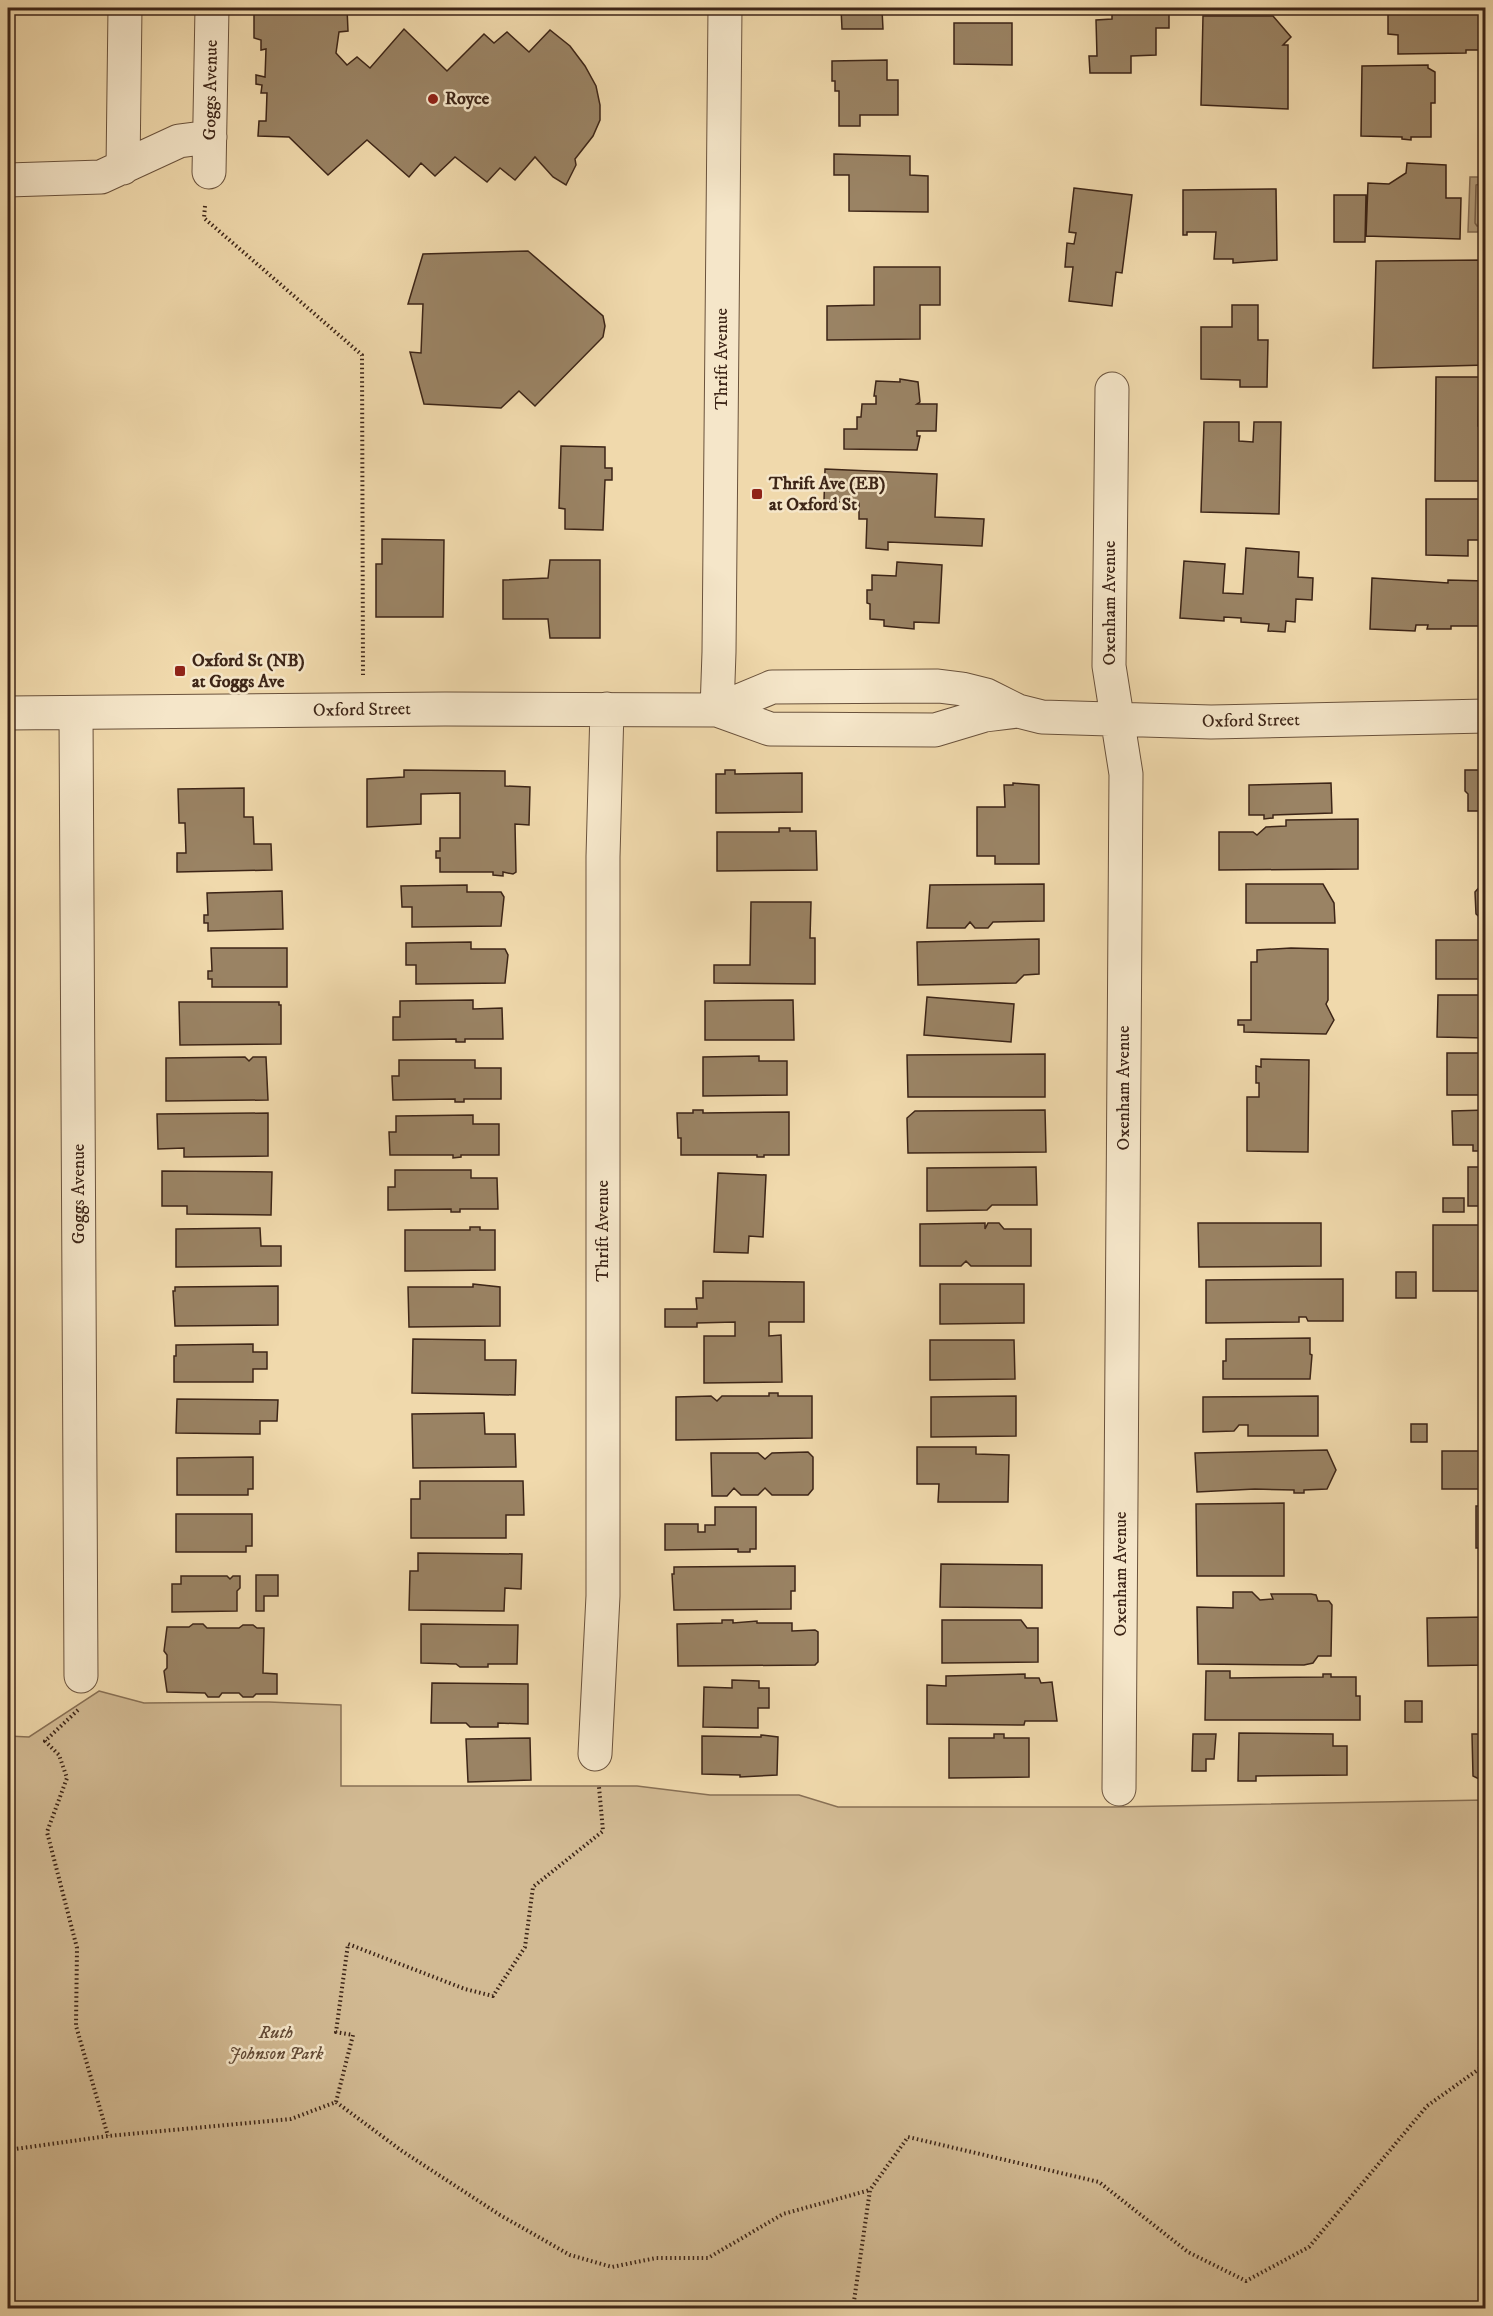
<svg xmlns="http://www.w3.org/2000/svg" width="1493" height="2316" font-family="'IM FELL DW Pica',serif">
<rect width="100%" height="100%" fill="#f0d9ac"/>
<filter id="stains"><feTurbulence type="fractalNoise" baseFrequency=".00333" numOctaves="4"/><feColorMatrix values="0 0 0 0 .2 0 0 0 0 .09 0 0 0 0 .02 0 0 0 .5 -.17"/></filter>
<radialGradient id="worn" r=".72"><stop offset=".6" stop-color="#630" stop-opacity="0"/><stop offset="1" stop-color="#630" stop-opacity=".3"/></radialGradient>
<path fill="#d2ba93" stroke="#887055" stroke-width="1.5" d="M 99,1691 L 144,1703 L 269,1702 L 341,1705 L 341,1786 L 637,1786 L 710,1795 L 799,1795 L 838,1807 L 1112,1807 L 1485,1800 L 1485,2308 L 8,2308 L 8,1736 L 29,1737 Z"/>
<path fill="#b39c79" stroke="#846c52" stroke-width="1.5" d="M 1470,177 L 1485,177 L 1485,232 L 1468,232 Z"/>
<g fill="none" stroke-linecap="round" stroke-linejoin="round">
<path stroke="#786048" stroke-width="1.5" d="M 1486,183 L 1476,185 L 1475,223 L 1477,226 L 1486,226"/>
</g>
<path fill="#9a8364" stroke="#3d2517" stroke-width="1.5" d="M 254,8 L 347,8 L 348,31 L 339,32 L 336,53 L 347,65 L 357,57 L 370,68 L 404,29 L 447,71 L 484,34 L 494,43 L 507,32 L 529,52 L 550,30 L 570,46 L 585,66 L 596,86 L 600,105 L 600,120 L 593,136 L 575,159 L 576,165 L 566,185 L 553,177 L 535,157 L 515,180 L 500,168 L 487,182 L 455,157 L 435,176 L 421,163 L 409,177 L 367,140 L 328,175 L 289,137 L 258,136 L 259,121 L 266,121 L 267,93 L 261,93 L 262,85 L 256,84 L 256,75 L 265,77 L 266,49 L 261,50 L 261,40 L 254,38 Z
M 841,8 L 900,8 L 900,9 L 882,10 L 883,29 L 842,29 Z
M 1112,8 L 1169,8 L 1169,28 L 1156,28 L 1156,55 L 1131,56 L 1131,73 L 1090,73 L 1089,56 L 1097,56 L 1096,20 L 1112,19 Z
M 1388,8 L 1481,8 L 1480,50 L 1466,50 L 1466,53 L 1398,54 L 1398,35 L 1388,34 Z
M 1203,16 L 1273,16 L 1291,37 L 1283,45 L 1288,45 L 1288,109 L 1201,105 Z
M 954,23 L 1012,23 L 1012,65 L 954,64 Z
M 887,60 L 887,80 L 898,80 L 898,115 L 860,115 L 860,126 L 839,126 L 839,91 L 835,91 L 835,81 L 832,81 L 832,61 Z
M 1428,65 L 1428,68 L 1435,72 L 1435,103 L 1431,103 L 1431,137 L 1411,137 L 1411,140 L 1402,139 L 1402,137 L 1361,136 L 1362,66 Z
M 834,154 L 910,156 L 910,175 L 928,176 L 928,212 L 849,211 L 849,175 L 834,175 Z
M 1407,163 L 1446,165 L 1446,198 L 1461,198 L 1460,239 L 1366,236 L 1368,183 L 1389,184 L 1406,173 Z
M 1074,188 L 1132,195 L 1122,273 L 1116,272 L 1112,306 L 1069,301 L 1073,267 L 1065,267 L 1067,243 L 1074,244 L 1076,233 L 1069,232 Z
M 1276,189 L 1277,260 L 1233,263 L 1233,259 L 1214,259 L 1216,232 L 1187,232 L 1187,235 L 1183,235 L 1183,190 Z
M 1334,195 L 1366,195 L 1365,242 L 1334,242 Z
M 528,251 L 603,316 L 605,326 L 603,337 L 535,406 L 519,391 L 501,408 L 424,404 L 410,352 L 421,353 L 423,304 L 408,304 L 423,254 Z
M 1486,260 L 1486,365 L 1373,368 L 1376,261 Z
M 874,267 L 940,267 L 940,305 L 920,305 L 920,339 L 827,340 L 827,306 L 874,305 Z
M 1232,305 L 1258,305 L 1258,340 L 1268,340 L 1267,387 L 1240,387 L 1240,380 L 1201,379 L 1201,327 L 1232,327 Z
M 1436,377 L 1479,377 L 1478,426 L 1486,426 L 1486,481 L 1435,481 Z
M 900,379 L 918,382 L 920,402 L 917,404 L 937,404 L 936,431 L 917,431 L 917,436 L 920,436 L 917,450 L 844,449 L 844,429 L 857,429 L 857,417 L 861,417 L 862,404 L 876,404 L 876,396 L 874,396 L 876,381 L 900,382 Z
M 1204,422 L 1239,422 L 1239,441 L 1253,442 L 1254,422 L 1281,422 L 1279,514 L 1201,512 Z
M 561,446 L 605,447 L 605,468 L 612,468 L 612,480 L 605,480 L 603,530 L 565,529 L 565,509 L 559,508 Z
M 825,469 L 937,474 L 935,517 L 984,519 L 982,546 L 888,542 L 888,550 L 866,548 L 867,519 L 859,519 L 859,503 L 824,501 Z
M 1426,499 L 1486,499 L 1486,540 L 1468,540 L 1468,556 L 1426,555 Z
M 382,539 L 444,540 L 443,617 L 376,617 L 376,564 L 382,564 Z
M 1246,548 L 1299,552 L 1298,577 L 1313,578 L 1312,600 L 1296,599 L 1295,622 L 1286,621 L 1285,632 L 1268,631 L 1269,624 L 1241,622 L 1241,618 L 1224,617 L 1224,621 L 1180,618 L 1184,561 L 1225,564 L 1223,593 L 1243,594 Z
M 550,560 L 600,560 L 600,638 L 550,638 L 548,619 L 503,619 L 503,580 L 548,578 Z
M 897,562 L 942,565 L 939,623 L 914,622 L 914,629 L 884,626 L 884,620 L 870,619 L 870,604 L 867,603 L 867,590 L 872,590 L 872,575 L 896,576 Z
M 1372,578 L 1448,583 L 1448,580 L 1486,581 L 1486,626 L 1451,626 L 1451,629 L 1427,629 L 1428,625 L 1416,625 L 1415,631 L 1370,629 Z
M 404,770 L 505,771 L 505,786 L 530,787 L 529,825 L 515,824 L 516,872 L 513,874 L 503,872 L 503,876 L 493,875 L 493,872 L 440,872 L 440,858 L 436,858 L 436,851 L 440,851 L 440,838 L 460,838 L 460,793 L 421,794 L 421,824 L 367,827 L 367,779 L 404,777 Z
M 725,770 L 735,770 L 735,774 L 802,773 L 802,812 L 716,813 L 716,774 L 725,774 Z
M 1465,770 L 1486,770 L 1486,811 L 1468,811 L 1468,794 L 1465,791 Z
M 1013,783 L 1039,785 L 1039,864 L 995,864 L 995,856 L 977,856 L 977,807 L 1005,807 L 1004,785 L 1013,785 Z
M 1331,783 L 1332,813 L 1273,815 L 1273,818 L 1264,819 L 1264,815 L 1249,815 L 1249,785 Z
M 244,788 L 244,817 L 253,817 L 254,844 L 271,844 L 272,870 L 177,872 L 177,853 L 186,853 L 185,823 L 179,823 L 178,789 Z
M 1358,819 L 1358,869 L 1219,870 L 1219,832 L 1253,832 L 1257,835 L 1266,827 L 1286,826 L 1286,820 Z
M 779,828 L 790,828 L 790,831 L 816,831 L 817,870 L 717,871 L 717,832 L 779,832 Z
M 1483,834 L 1486,834 L 1486,862 L 1480,861 Z
M 1483,883 L 1486,883 L 1486,923 L 1476,914 L 1475,892 Z
M 1044,884 L 1044,921 L 993,922 L 988,928 L 975,928 L 970,922 L 965,928 L 927,928 L 930,885 Z
M 1246,884 L 1323,884 L 1334,903 L 1335,923 L 1246,923 Z
M 467,885 L 467,892 L 501,892 L 504,897 L 501,926 L 412,927 L 412,907 L 402,907 L 401,886 Z
M 282,891 L 283,929 L 208,931 L 208,923 L 204,923 L 204,915 L 208,915 L 207,893 Z
M 751,902 L 811,902 L 810,938 L 815,938 L 815,984 L 714,983 L 714,965 L 750,965 Z
M 1039,939 L 1039,974 L 1024,975 L 1016,983 L 918,985 L 917,942 Z
M 1436,940 L 1486,940 L 1486,979 L 1436,979 Z
M 471,942 L 471,949 L 505,949 L 508,955 L 505,983 L 416,984 L 416,965 L 406,965 L 406,943 Z
M 211,948 L 287,948 L 287,987 L 212,987 L 212,979 L 208,979 L 208,971 L 212,971 Z
M 1291,948 L 1328,949 L 1328,1000 L 1326,1004 L 1334,1020 L 1326,1034 L 1244,1032 L 1244,1025 L 1238,1025 L 1238,1020 L 1251,1020 L 1251,962 L 1257,962 L 1257,950 Z
M 1438,995 L 1486,995 L 1486,1038 L 1437,1037 Z
M 927,997 L 1014,1004 L 1011,1042 L 924,1035 Z
M 473,1000 L 473,1009 L 502,1008 L 503,1039 L 465,1039 L 465,1042 L 456,1042 L 456,1039 L 393,1040 L 393,1017 L 400,1017 L 400,1001 Z
M 793,1000 L 794,1040 L 705,1040 L 705,1001 Z
M 179,1002 L 279,1002 L 279,1005 L 281,1005 L 281,1044 L 180,1045 Z
M 1447,1053 L 1486,1053 L 1486,1095 L 1447,1095 Z
M 1045,1054 L 1045,1097 L 908,1097 L 907,1055 Z
M 759,1056 L 759,1061 L 787,1061 L 787,1095 L 703,1096 L 703,1057 Z
M 245,1057 L 249,1061 L 253,1057 L 266,1057 L 268,1100 L 166,1101 L 166,1058 Z
M 1261,1059 L 1309,1060 L 1308,1152 L 1247,1151 L 1247,1097 L 1259,1097 L 1259,1083 L 1256,1083 L 1256,1066 L 1261,1067 Z
M 399,1060 L 475,1060 L 475,1068 L 501,1068 L 501,1099 L 464,1099 L 464,1102 L 455,1102 L 455,1099 L 393,1100 L 392,1076 L 399,1076 Z
M 693,1110 L 703,1110 L 703,1113 L 789,1112 L 789,1155 L 764,1155 L 764,1157 L 757,1157 L 757,1155 L 681,1155 L 681,1138 L 678,1138 L 677,1113 L 693,1113 Z
M 1045,1110 L 1046,1152 L 908,1153 L 907,1118 L 915,1111 Z
M 1486,1110 L 1486,1151 L 1473,1151 L 1473,1145 L 1453,1145 L 1452,1111 Z
M 268,1113 L 268,1156 L 184,1157 L 184,1148 L 158,1149 L 157,1114 Z
M 473,1115 L 473,1124 L 499,1124 L 499,1155 L 461,1155 L 461,1157 L 453,1158 L 453,1155 L 390,1155 L 389,1132 L 396,1132 L 396,1116 Z
M 1036,1167 L 1037,1205 L 992,1205 L 987,1210 L 927,1211 L 927,1168 Z
M 1468,1167 L 1486,1167 L 1486,1206 L 1468,1206 Z
M 395,1170 L 471,1170 L 471,1178 L 497,1178 L 498,1209 L 460,1209 L 460,1212 L 451,1212 L 451,1209 L 388,1210 L 388,1187 L 395,1187 Z
M 162,1171 L 272,1172 L 271,1215 L 187,1214 L 187,1206 L 162,1206 Z
M 718,1173 L 766,1175 L 763,1237 L 749,1236 L 748,1253 L 714,1252 Z
M 1443,1198 L 1464,1198 L 1464,1212 L 1443,1212 Z
M 985,1223 L 985,1229 L 988,1223 L 999,1223 L 1004,1229 L 1031,1229 L 1031,1266 L 971,1266 L 966,1261 L 961,1266 L 920,1266 L 920,1224 Z
M 1198,1223 L 1321,1223 L 1321,1266 L 1199,1267 Z
M 1433,1225 L 1486,1225 L 1486,1291 L 1433,1291 Z
M 470,1227 L 480,1227 L 480,1230 L 495,1230 L 495,1270 L 405,1271 L 405,1230 L 470,1230 Z
M 260,1228 L 261,1246 L 281,1246 L 281,1266 L 176,1267 L 176,1229 Z
M 1396,1272 L 1416,1272 L 1416,1298 L 1396,1298 Z
M 1343,1279 L 1343,1321 L 1308,1321 L 1306,1317 L 1299,1317 L 1299,1322 L 1206,1323 L 1206,1280 Z
M 703,1281 L 804,1282 L 804,1322 L 769,1322 L 769,1336 L 781,1335 L 782,1382 L 704,1383 L 704,1336 L 735,1336 L 735,1322 L 697,1323 L 697,1327 L 665,1327 L 665,1309 L 697,1309 L 696,1298 L 703,1298 Z
M 473,1284 L 500,1287 L 500,1326 L 409,1327 L 408,1287 L 473,1287 Z
M 940,1284 L 1024,1284 L 1024,1323 L 940,1324 Z
M 278,1286 L 278,1325 L 175,1326 L 173,1291 L 175,1291 L 175,1287 Z
M 1310,1338 L 1310,1354 L 1312,1355 L 1310,1379 L 1223,1379 L 1223,1361 L 1226,1361 L 1226,1339 Z
M 413,1339 L 485,1340 L 485,1360 L 516,1360 L 515,1395 L 412,1393 Z
M 930,1340 L 1014,1340 L 1015,1379 L 930,1380 Z
M 253,1344 L 253,1352 L 267,1352 L 267,1369 L 253,1369 L 253,1382 L 174,1382 L 174,1356 L 176,1356 L 176,1345 Z
M 769,1393 L 778,1393 L 778,1396 L 812,1396 L 812,1438 L 676,1440 L 676,1397 L 711,1396 L 717,1401 L 722,1396 L 769,1396 Z
M 1016,1396 L 1016,1436 L 931,1437 L 931,1397 Z
M 1318,1396 L 1318,1436 L 1248,1436 L 1248,1425 L 1239,1425 L 1234,1431 L 1203,1432 L 1203,1397 Z
M 177,1399 L 278,1400 L 277,1421 L 260,1421 L 260,1434 L 176,1433 Z
M 484,1413 L 485,1434 L 515,1434 L 516,1467 L 413,1468 L 412,1414 Z
M 1411,1424 L 1427,1424 L 1427,1442 L 1411,1442 Z
M 917,1447 L 976,1447 L 976,1454 L 1009,1455 L 1008,1502 L 938,1502 L 939,1484 L 917,1484 Z
M 1327,1450 L 1336,1470 L 1327,1489 L 1304,1490 L 1304,1493 L 1294,1493 L 1294,1490 L 1255,1489 L 1197,1492 L 1195,1453 Z
M 1442,1451 L 1486,1451 L 1486,1489 L 1442,1489 Z
M 808,1452 L 813,1457 L 813,1489 L 808,1495 L 772,1495 L 765,1488 L 758,1495 L 741,1495 L 734,1488 L 727,1496 L 712,1496 L 711,1453 L 758,1453 L 765,1459 L 772,1453 Z
M 253,1457 L 253,1489 L 248,1489 L 248,1495 L 177,1495 L 177,1458 Z
M 420,1481 L 523,1481 L 524,1515 L 506,1515 L 506,1538 L 411,1538 L 411,1499 L 420,1499 Z
M 1284,1503 L 1284,1576 L 1197,1576 L 1196,1504 Z
M 1476,1506 L 1486,1506 L 1486,1548 L 1476,1548 Z
M 715,1507 L 756,1507 L 756,1549 L 750,1549 L 750,1552 L 738,1552 L 738,1549 L 665,1550 L 665,1524 L 698,1524 L 698,1532 L 705,1532 L 705,1525 L 715,1525 Z
M 176,1514 L 252,1514 L 252,1546 L 246,1546 L 246,1552 L 176,1552 Z
M 418,1553 L 522,1554 L 521,1589 L 505,1588 L 504,1611 L 409,1610 L 410,1571 L 418,1571 Z
M 941,1564 L 1042,1565 L 1042,1608 L 940,1607 Z
M 795,1566 L 795,1591 L 791,1591 L 791,1609 L 674,1610 L 672,1574 L 674,1574 L 674,1567 Z
M 256,1575 L 278,1575 L 278,1596 L 264,1596 L 264,1611 L 256,1611 Z
M 181,1576 L 227,1576 L 230,1579 L 233,1576 L 240,1576 L 240,1588 L 237,1591 L 237,1611 L 172,1612 L 172,1584 L 181,1584 Z
M 1233,1592 L 1252,1592 L 1260,1600 L 1273,1599 L 1271,1594 L 1311,1594 L 1316,1595 L 1318,1601 L 1329,1601 L 1332,1605 L 1331,1656 L 1318,1656 L 1313,1663 L 1304,1665 L 1198,1664 L 1197,1607 L 1233,1608 Z
M 1486,1617 L 1486,1665 L 1428,1666 L 1427,1618 Z
M 722,1620 L 733,1620 L 733,1623 L 757,1621 L 757,1623 L 792,1623 L 792,1631 L 815,1630 L 818,1632 L 818,1662 L 815,1665 L 678,1666 L 677,1624 L 722,1623 Z
M 942,1620 L 1021,1620 L 1027,1628 L 1038,1628 L 1038,1662 L 942,1663 Z
M 193,1624 L 203,1624 L 207,1628 L 239,1628 L 243,1625 L 253,1625 L 257,1628 L 264,1628 L 263,1673 L 277,1674 L 277,1694 L 256,1694 L 253,1697 L 243,1697 L 239,1693 L 222,1693 L 219,1697 L 208,1697 L 205,1693 L 167,1692 L 164,1671 L 167,1668 L 167,1655 L 164,1651 L 167,1627 L 189,1627 Z
M 421,1624 L 518,1625 L 517,1664 L 488,1664 L 488,1667 L 460,1667 L 456,1664 L 421,1663 Z
M 1206,1671 L 1230,1671 L 1230,1678 L 1323,1677 L 1323,1674 L 1331,1674 L 1331,1677 L 1356,1677 L 1356,1696 L 1360,1696 L 1360,1720 L 1205,1720 Z
M 1025,1674 L 1025,1678 L 1039,1678 L 1041,1683 L 1052,1682 L 1057,1721 L 1025,1721 L 1024,1725 L 927,1724 L 927,1685 L 946,1686 L 946,1676 Z
M 732,1680 L 759,1681 L 759,1688 L 769,1688 L 769,1708 L 758,1708 L 758,1728 L 703,1727 L 704,1687 L 732,1688 Z
M 432,1683 L 528,1684 L 528,1724 L 498,1723 L 498,1727 L 470,1727 L 466,1723 L 431,1723 Z
M 1405,1701 L 1422,1701 L 1422,1722 L 1405,1722 Z
M 1239,1733 L 1333,1734 L 1333,1746 L 1347,1746 L 1347,1775 L 1256,1776 L 1256,1781 L 1238,1781 Z
M 994,1734 L 1004,1734 L 1004,1738 L 1029,1738 L 1029,1777 L 949,1778 L 949,1738 L 994,1738 Z
M 1193,1734 L 1216,1734 L 1214,1759 L 1206,1759 L 1206,1771 L 1192,1771 Z
M 1472,1734 L 1486,1734 L 1486,1779 L 1479,1779 L 1473,1776 Z
M 761,1735 L 778,1737 L 777,1775 L 740,1777 L 740,1775 L 702,1774 L 702,1736 L 761,1737 Z
M 530,1738 L 531,1780 L 468,1782 L 466,1739 Z"/>
<g fill="none" stroke-linecap="round" stroke-linejoin="round">
<defs>
<path id="minor" d="M 123,168 L 125,8
M 209,172 L 212,8
M 8,180 L 101,177 L 179,141 L 210,137
M 1112,389 L 1109,666 L 1126,774 L 1119,1789
M 717,710 L 772,687 L 938,686 L 962,689 L 986,695 L 1018,711 L 1042,717 L 1211,722 L 1486,716
M 717,710 L 719,652 L 725,8
M 8,713 L 445,709 L 717,710 L 770,729 L 935,730 L 985,715 L 1018,711
M 76,713 L 81,1676
M 595,1754 L 603,1596 L 603,857 L 607,709"/>
</defs>
<use href="#minor" stroke="#6a523c" stroke-width="35"/>
<path stroke="#3d2517" stroke-width="4" stroke-dasharray="1.5 3" stroke-linecap="butt" d="M 205,206 L 204,218 L 362,355 L 363,675
M 78,1710 L 45,1741 L 59,1755 L 67,1778 L 47,1832 L 77,1948 L 76,2026 L 108,2136
M 336,2102 L 353,2035 L 336,2032 L 348,1944 L 465,1989 L 493,1996 L 525,1947 L 533,1887 L 603,1831 L 599,1787
M 8,2150 L 108,2136 L 291,2119 L 336,2102 L 402,2151 L 500,2215 L 570,2255 L 612,2267 L 656,2258 L 708,2258 L 783,2214 L 870,2190
M 853,2308 L 870,2190 L 908,2137 L 1099,2182 L 1188,2252 L 1246,2281 L 1309,2247 L 1427,2106 L 1486,2064"/>
<use href="#minor" stroke="#f5e6c9" stroke-width="33"/>
</g>
<g fill="#8f2418" stroke="#f5e6c9" stroke-width="2">
<circle cx="433" cy="99" r="6"/>
<rect x="751" y="488" width="12" height="12" rx="3"/>
<rect x="174" y="665" width="12" height="12" rx="3"/>
</g>
<g text-anchor="middle" dominant-baseline="central" stroke-width="5" stroke-linejoin="round" paint-order="stroke">
<g font-size="18" fill="#3d2517" stroke="#f5e6c9">
<text transform="translate(211 90) rotate(-89)">Goggs Avenue</text>
<text transform="translate(722 359) rotate(-90)">Thrift Avenue</text>
<text transform="translate(1110 603) rotate(-90)">Oxenham Avenue</text>
<text transform="translate(362 710) rotate(-1)">Oxford Street</text>
<text transform="translate(1251 721) rotate(-1)">Oxford Street</text>
<text transform="translate(1124 1088) rotate(-90)">Oxenham Avenue</text>
<text transform="translate(79 1194) rotate(-90)">Goggs Avenue</text>
<text transform="translate(603 1231) rotate(-90)">Thrift Avenue</text>
<text transform="translate(1121 1574) rotate(-90)">Oxenham Avenue</text>
</g>
<g font-size="18" font-weight="bold" fill="#3d2517" stroke="#f5e6c9" text-anchor="start">
<text x="445" y="99">Royce</text>
<text x="769" y="484">Thrift Ave (EB)<tspan x="769" dy="21">at Oxford St</tspan></text>
<text x="192" y="661">Oxford St (NB)<tspan x="192" dy="21">at Goggs Ave</tspan></text>
</g>
<g font-size="18" font-style="italic" fill="#624a36" stroke="#f5e6c9">
<text x="276" y="2033">Ruth<tspan x="276" dy="21">Johnson Park</tspan></text>
</g>
</g>
<rect width="1493" height="2316" fill="none" stroke="#f0d9ac" stroke-width="30"/>
<rect x="9" y="9" width="1475" height="2298" fill="none" stroke="#3d2517" stroke-width="3"/>
<rect x="15" y="15" width="1463" height="2286" fill="none" stroke="#3d2517" stroke-width="1.5"/>
<rect width="100%" height="100%" filter="url(#stains)"/>
<rect width="100%" height="100%" fill="url(#worn)"/>
</svg>
